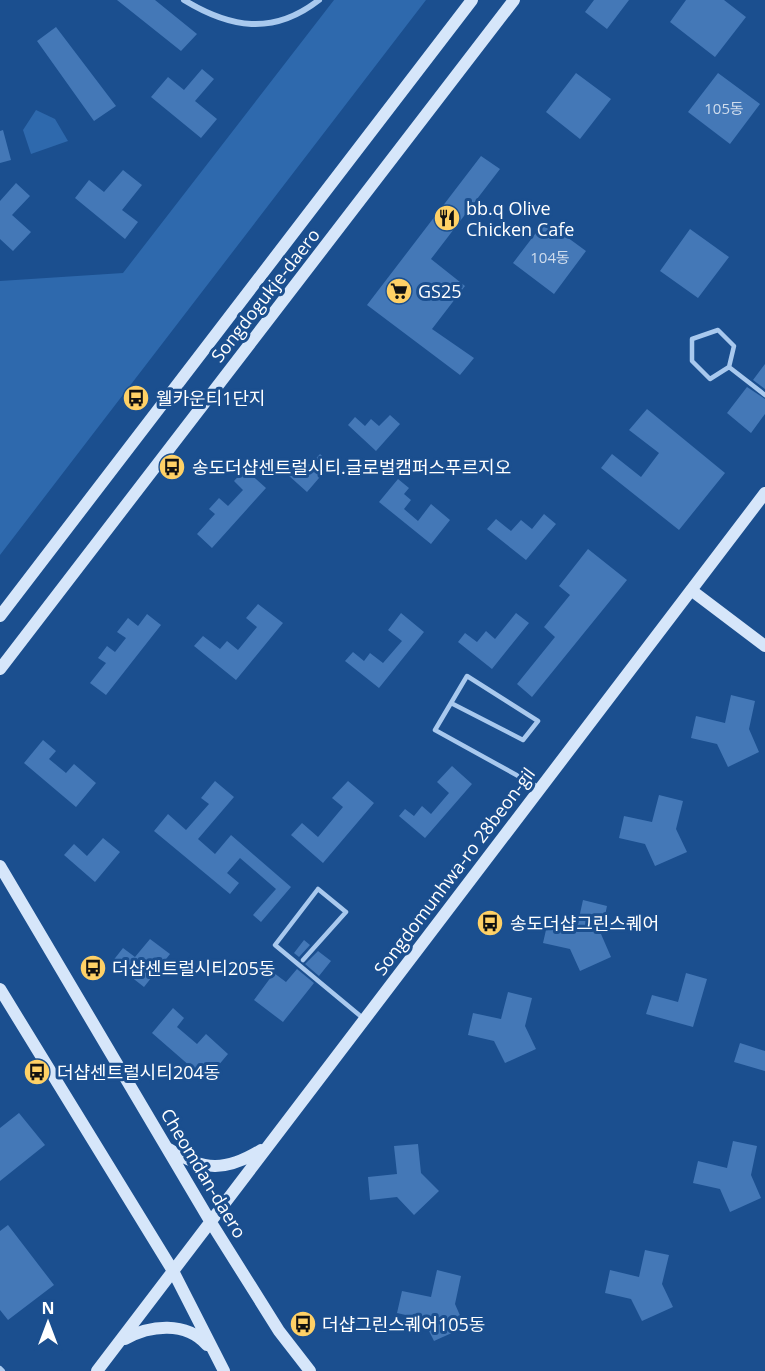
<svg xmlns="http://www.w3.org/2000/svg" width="765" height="1371" font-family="'Open Sans','Noto Sans KR',sans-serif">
<rect width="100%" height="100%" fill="#1b4f8f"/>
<path fill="#2e69ad" d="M 334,0 L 426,0 L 0,555 L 0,281 L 123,273 Z
M 36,110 L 55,119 L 68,141 L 31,154 L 23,130 Z"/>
<path fill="#4478b7" d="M 117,0 L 155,0 L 197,34 L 181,51 Z
M 594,0 L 629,0 L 607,29 L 585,12 Z
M 686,0 L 724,0 L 746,17 L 715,57 L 670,22 Z
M 56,27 L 116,106 L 94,121 L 37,41 Z
M 202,69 L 214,79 L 195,101 L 217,119 L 201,138 L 151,97 L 168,77 L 184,90 Z
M 576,73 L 611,99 L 580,139 L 546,112 Z
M 718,73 L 760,104 L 730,144 L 688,112 Z
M 3,130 L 11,160 L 0,163 L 0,131 Z
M 481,156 L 500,169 L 431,259 L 465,286 L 432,329 L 474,358 L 460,375 L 367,305 Z
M 123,170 L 142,185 L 122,210 L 138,222 L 125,239 L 75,198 L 89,180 L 104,192 Z
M 16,183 L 30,196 L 12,215 L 31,232 L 13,251 L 0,239 L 0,201 Z
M 545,221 L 586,251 L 554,294 L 513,263 Z
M 690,229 L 729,257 L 698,298 L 660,271 Z
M 765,364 L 765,389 L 753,380 Z
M 747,387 L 765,399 L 765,414 L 751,433 L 727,413 Z
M 647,409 L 725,473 L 679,530 L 601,468 L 612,454 L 641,477 L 659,453 L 629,430 Z
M 390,415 L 400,424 L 376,451 L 348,425 L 355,417 L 365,426 L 371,419 L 379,426 Z
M 320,454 L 331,464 L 307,492 L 278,466 L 284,459 L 293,467 L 301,458 L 310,465 Z
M 245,469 L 266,488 L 212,548 L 197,534 L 215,514 L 209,509 L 219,498 L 228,506 L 243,490 L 234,481 Z
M 398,479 L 409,488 L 404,494 L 411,500 L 404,509 L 418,521 L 431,504 L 450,520 L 431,544 L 379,502 Z
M 544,514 L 556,524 L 526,560 L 487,529 L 496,519 L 511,531 L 521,520 L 532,529 Z
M 588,549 L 627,580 L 532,697 L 517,684 L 555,637 L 544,627 L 570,595 L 559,586 Z
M 258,604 L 283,623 L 236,680 L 194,646 L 203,636 L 220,649 L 227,641 L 238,650 L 257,627 L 246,618 Z
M 401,613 L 424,632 L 379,688 L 345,661 L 353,652 L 364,661 L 370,653 L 383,663 L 402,641 L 388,630 Z
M 516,613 L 529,623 L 492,669 L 458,642 L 465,633 L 477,642 L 486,631 L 495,639 Z
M 147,614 L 161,625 L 106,695 L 90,683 L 106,663 L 98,658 L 107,646 L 115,652 L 126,638 L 117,632 L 128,618 L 138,626 Z
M 731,695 L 755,701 L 749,729 L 759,752 L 728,767 L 717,744 L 691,738 L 696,716 L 725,723 Z
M 43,740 L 56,751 L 49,759 L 66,773 L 74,764 L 96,783 L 76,807 L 24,763 Z
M 452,766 L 472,784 L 425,838 L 399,816 L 405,809 L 414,816 L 422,806 L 431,814 L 449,793 L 437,782 Z
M 215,781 L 234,797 L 198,839 L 215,854 L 231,835 L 291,887 L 261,922 L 253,915 L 276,889 L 240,858 L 227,873 L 239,883 L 230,894 L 154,831 L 168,814 L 186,830 L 209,804 L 201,798 Z
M 348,781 L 374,803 L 323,863 L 291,835 L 302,823 L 318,837 L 343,807 L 332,798 Z
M 659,795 L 683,801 L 676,829 L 687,852 L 655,866 L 645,844 L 619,838 L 624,816 L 652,822 Z
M 103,838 L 120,852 L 95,882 L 64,855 L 74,844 L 87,856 Z
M 583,900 L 607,906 L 601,934 L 611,957 L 580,971 L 570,949 L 543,943 L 548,921 L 577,927 Z
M 150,939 L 170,954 L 144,987 L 112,962 L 123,948 L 135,957 Z
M 304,940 L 310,945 L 299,957 L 294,953 Z
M 318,951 L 331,961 L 319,976 L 305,964 Z
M 297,969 L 314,983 L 283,1022 L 254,1000 L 274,973 L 286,982 Z
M 686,973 L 707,979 L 693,1027 L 646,1014 L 652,995 L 678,1002 Z
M 508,992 L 532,998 L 525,1026 L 536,1049 L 505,1063 L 494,1041 L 468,1035 L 473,1013 L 501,1019 Z
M 173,1008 L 184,1018 L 177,1027 L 197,1044 L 206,1034 L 228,1054 L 206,1080 L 152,1033 Z
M 740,1043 L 765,1051 L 765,1071 L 734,1062 Z
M 19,1113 L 45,1145 L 0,1181 L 0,1128 Z
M 733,1141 L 757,1146 L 751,1175 L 761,1198 L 730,1212 L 720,1189 L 693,1183 L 698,1161 L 727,1168 Z
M 418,1144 L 421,1173 L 439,1191 L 414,1215 L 397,1197 L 370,1200 L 368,1177 L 397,1174 L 394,1146 Z
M 8,1225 L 54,1285 L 8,1320 L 0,1310 L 0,1231 Z
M 645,1250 L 669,1255 L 662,1284 L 673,1307 L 642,1321 L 631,1299 L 605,1293 L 610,1270 L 639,1277 Z
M 437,1270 L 461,1276 L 455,1304 L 465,1327 L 434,1341 L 423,1319 L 397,1313 L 402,1291 L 431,1297 Z"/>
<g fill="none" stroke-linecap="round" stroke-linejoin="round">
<path stroke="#a9c9ee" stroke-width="4.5" d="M 718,330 L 734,346 L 729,367 L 710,379 L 692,361 L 692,339 Z
M 729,367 L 765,395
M 451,703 L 523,740 L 538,721 L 467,676 L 435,730 L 540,788
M 303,960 L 346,912 L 318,889 L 275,945 L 364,1019"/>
<path stroke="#a9c9ee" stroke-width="6" d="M 184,0 C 230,28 273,36 319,0
M 0,1369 L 2,1371"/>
<path stroke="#d6e6fa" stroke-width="12" d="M 691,590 L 765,646
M 0,616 L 472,0
M 0,669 L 514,0
M 0,866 L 210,1221 L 279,1331 L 310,1371
M 0,989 L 173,1271 L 224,1371
M 169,1149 C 204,1171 225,1172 261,1150
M 125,1339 C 150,1325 186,1321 207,1345
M 97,1371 L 765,493"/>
</g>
<defs>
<symbol id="restaurant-disc" viewBox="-11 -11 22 22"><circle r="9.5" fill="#ffd166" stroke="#1b4f8f"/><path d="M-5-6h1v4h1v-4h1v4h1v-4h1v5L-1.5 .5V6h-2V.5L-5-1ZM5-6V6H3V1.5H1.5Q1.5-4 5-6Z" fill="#111"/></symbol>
<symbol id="supermarket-disc" viewBox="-11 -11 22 22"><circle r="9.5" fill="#ffd166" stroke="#1b4f8f"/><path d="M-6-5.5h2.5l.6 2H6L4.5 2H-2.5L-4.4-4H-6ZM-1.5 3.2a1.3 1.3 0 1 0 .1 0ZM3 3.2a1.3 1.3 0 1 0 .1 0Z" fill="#111"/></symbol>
<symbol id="bus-disc" viewBox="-11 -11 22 22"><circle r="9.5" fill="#ffd166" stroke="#1b4f8f"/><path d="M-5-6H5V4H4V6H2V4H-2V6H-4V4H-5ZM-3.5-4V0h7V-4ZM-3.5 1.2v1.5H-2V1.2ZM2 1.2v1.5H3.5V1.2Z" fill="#111"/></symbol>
</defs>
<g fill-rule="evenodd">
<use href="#restaurant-disc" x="432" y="203" width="30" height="30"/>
<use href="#supermarket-disc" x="384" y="276" width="30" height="30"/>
<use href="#bus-disc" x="121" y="383" width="30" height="30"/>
<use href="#bus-disc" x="157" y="452" width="30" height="30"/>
<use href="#bus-disc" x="475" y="908" width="30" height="30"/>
<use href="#bus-disc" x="78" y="953" width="30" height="30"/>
<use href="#bus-disc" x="22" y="1057" width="30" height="30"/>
<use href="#bus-disc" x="288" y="1309" width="30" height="30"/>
</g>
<g text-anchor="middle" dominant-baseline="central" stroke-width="6" stroke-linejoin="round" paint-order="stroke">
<g font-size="15" fill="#d0dded">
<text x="724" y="108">105동</text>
<text x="550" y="257">104동</text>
</g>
<g font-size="18" fill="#fff" stroke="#1b4f8f" text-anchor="start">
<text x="466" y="208">bb.q Olive<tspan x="466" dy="21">Chicken Cafe</tspan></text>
<text x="418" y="291">GS25</text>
<text x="156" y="398">웰카운티1단지</text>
<text x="192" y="467">송도더샵센트럴시티.글로벌캠퍼스푸르지오</text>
<text x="510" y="923">송도더샵그린스퀘어</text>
<text x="112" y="968">더샵센트럴시티205동</text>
<text x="57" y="1072">더샵센트럴시티204동</text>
<text x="322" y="1324">더샵그린스퀘어105동</text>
</g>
<g font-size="18" fill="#fff" stroke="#1b4f8f">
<text transform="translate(265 295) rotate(-52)">Songdogukje-daero</text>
<text transform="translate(454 871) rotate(-53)">Songdomunhwa-ro 28beon-gil</text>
<text transform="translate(204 1173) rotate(59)">Cheomdan-daero</text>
</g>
</g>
<g transform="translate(48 1323)" stroke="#1b4f8f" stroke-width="4.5" paint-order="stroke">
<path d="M0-4.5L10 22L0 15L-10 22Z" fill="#ffffff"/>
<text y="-9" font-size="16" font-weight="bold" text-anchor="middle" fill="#ffffff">N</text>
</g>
</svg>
